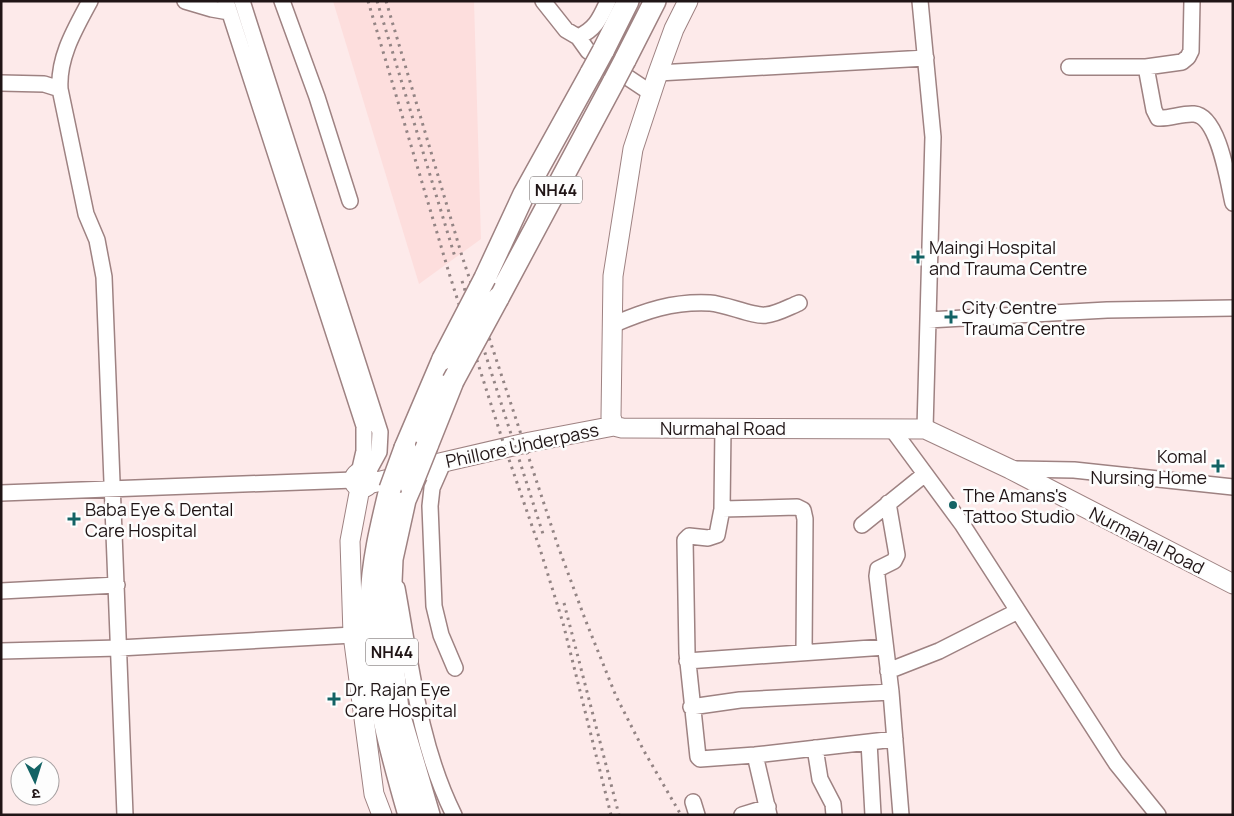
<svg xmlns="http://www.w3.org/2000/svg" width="1234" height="816" font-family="Manrope,'Noto Sans Devanagari',sans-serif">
<rect width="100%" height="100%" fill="#fdeaea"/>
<path fill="#fddedd" d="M 333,1 L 474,1 L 481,239 L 419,284 Z"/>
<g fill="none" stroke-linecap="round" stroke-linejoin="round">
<defs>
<path id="minor" d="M 90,1 C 75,29 58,57 60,89 L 86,214 L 97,240 L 104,277 L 125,815
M 185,1 L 212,9 L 229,12
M 226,1 L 364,426 L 364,451 L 359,473
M 242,1 L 380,432 L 379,452 L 367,474
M 282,1 L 317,97 L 350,201
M 543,1 L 566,30 L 578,37 C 596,29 600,18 608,1
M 920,1 L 933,137 L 925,429
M 578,37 L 588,51 L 651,93
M 1069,67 L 1146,67 L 1182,62 L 1188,57 L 1191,51 L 1192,1
M 1146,67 L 1154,110 L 1158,118 C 1170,119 1182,113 1194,114 C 1219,116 1228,182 1233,203
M 658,73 L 926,58
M 1,83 L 44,84 L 60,89
M 928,320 L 1107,310 L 1233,308
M 612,325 C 645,311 673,301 710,303 C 726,304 754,317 766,315 C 777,314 789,307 799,303
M 723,427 L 722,509 L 717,535 L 708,538 L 689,536 L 685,540 L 687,653 L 698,757 L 700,759 L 755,755 L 895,739
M 892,429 L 962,524 L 1116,763 L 1158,815
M 443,463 L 432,488 L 430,506 L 434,606 L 441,635 L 455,668
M 1013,469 L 1074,470 L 1233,487
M 1,493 L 354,480
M 888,503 L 897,555 L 894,561 L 878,569 L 877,576 L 891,692 L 901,815
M 722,509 L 797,507 L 803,510 L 805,519 L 804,652
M 862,525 L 925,474
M 397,588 C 411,664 419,745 454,815
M 1,591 L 117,585
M 1,651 L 119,648 L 353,635
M 687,661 L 885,647
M 888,671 L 939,651 L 1018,611
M 691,707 L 740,700 L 891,692
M 869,742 L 873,815
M 815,748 L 820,779 L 833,804 L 834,815
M 755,755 L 769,815
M 693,802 L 697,815
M 742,815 L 768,807"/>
<path id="major" d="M 688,1 L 674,29 L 658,73 L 633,149 L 613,276 L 611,417 L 614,426 L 622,428 L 925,429 L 1010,469 L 1233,584
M354 480a8 8 0 1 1 16 0a8 8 0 1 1-16 0Z
M 368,484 L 428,470 L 431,465 L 530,442 L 614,426
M 360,488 L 350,541 L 353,635 L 374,794 L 382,815"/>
<path id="highway" d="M 603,51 L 628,1
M 625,60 L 655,1
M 485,278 L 524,194 L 591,73
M 498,298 L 614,81
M 427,446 L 453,381
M 405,448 L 443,359
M 411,486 L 405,500 L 392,559 L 389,628 L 398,710 L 429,815
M 390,489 C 381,526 372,563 371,601 C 369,673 389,746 409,815"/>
</defs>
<use href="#minor" stroke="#9e8282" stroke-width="18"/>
<use href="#major" stroke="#9e8282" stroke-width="21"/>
<use href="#highway" stroke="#9e8282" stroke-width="24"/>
<use href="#minor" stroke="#fff" stroke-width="15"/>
<use href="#major" stroke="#fff" stroke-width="19"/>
<use href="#highway" stroke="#fff" stroke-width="21"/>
<path stroke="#938484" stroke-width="3" stroke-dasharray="2.5 5" stroke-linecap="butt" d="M 368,1 L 449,273 L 505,448 L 540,549 L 563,623 L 611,815
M 377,1 L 455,257
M 386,1 L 462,256 L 558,546 L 585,619 L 616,696 L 644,751 L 681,815
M 462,281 L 543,534
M 564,603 L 619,815"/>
<defs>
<path id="highway-bridge" d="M 591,73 L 603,51
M 614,81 L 625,60
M 443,359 L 485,278
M 453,381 L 498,298
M 411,486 L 427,446
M 390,489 L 405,448"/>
</defs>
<use href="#highway-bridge" stroke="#9e8282" stroke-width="24" stroke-linecap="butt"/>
<use href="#highway-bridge" stroke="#fff" stroke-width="21"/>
</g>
<g fill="#136365" stroke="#fdfdfd" stroke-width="2">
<path d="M915.5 249.5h5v5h5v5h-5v5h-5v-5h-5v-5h5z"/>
<path d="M948.5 309.5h5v5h5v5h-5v5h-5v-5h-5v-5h5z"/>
<path d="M1215.5 458.5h5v5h5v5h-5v5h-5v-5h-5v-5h5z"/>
<circle cx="953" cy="505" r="5"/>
<path d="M71.5 511.5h5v5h5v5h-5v5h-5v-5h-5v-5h5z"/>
<path d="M331.5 691.5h5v5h5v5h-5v5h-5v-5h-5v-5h5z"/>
</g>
<g text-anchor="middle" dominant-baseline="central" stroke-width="5" stroke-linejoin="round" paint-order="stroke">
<g fill="#fdfdfd" stroke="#625b5b" stroke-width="1">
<rect x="530" y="176.5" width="52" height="27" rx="4"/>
<rect x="366" y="638.5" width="52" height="27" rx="4"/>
</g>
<g font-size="16" font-weight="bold" fill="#201516">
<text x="556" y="190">NH44</text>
<text x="392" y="652">NH44</text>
</g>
<g font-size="18" fill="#201516" stroke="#fdfdfd" text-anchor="start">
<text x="929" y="247">Maingi Hospital<tspan x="929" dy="21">and Trauma Centre</tspan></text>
<text x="962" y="307">City Centre<tspan x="962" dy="21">Trauma Centre</tspan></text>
<text x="1207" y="456" text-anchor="end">Komal<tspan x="1207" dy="21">Nursing Home</tspan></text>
<text x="963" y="495">The Amans's<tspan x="963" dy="21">Tattoo Studio</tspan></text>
<text x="85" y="509">Baba Eye &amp; Dental<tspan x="85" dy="21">Care Hospital</tspan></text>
<text x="345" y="689">Dr. Rajan Eye<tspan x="345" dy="21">Care Hospital</tspan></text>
</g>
<g font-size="18" fill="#201516" stroke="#fdfdfd">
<text x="723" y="428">Nurmahal Road</text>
<text transform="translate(522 445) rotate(-12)">Phillore Underpass</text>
<text transform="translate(1147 540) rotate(27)">Nurmahal Road</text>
</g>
</g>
<rect width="1234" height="816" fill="none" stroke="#201516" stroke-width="5"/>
<g transform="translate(35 781) rotate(176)"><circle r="24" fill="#fdfdfd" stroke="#a5a0a1"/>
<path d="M0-4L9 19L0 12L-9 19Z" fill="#136365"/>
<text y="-8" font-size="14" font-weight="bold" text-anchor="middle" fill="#201516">उ</text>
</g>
</svg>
